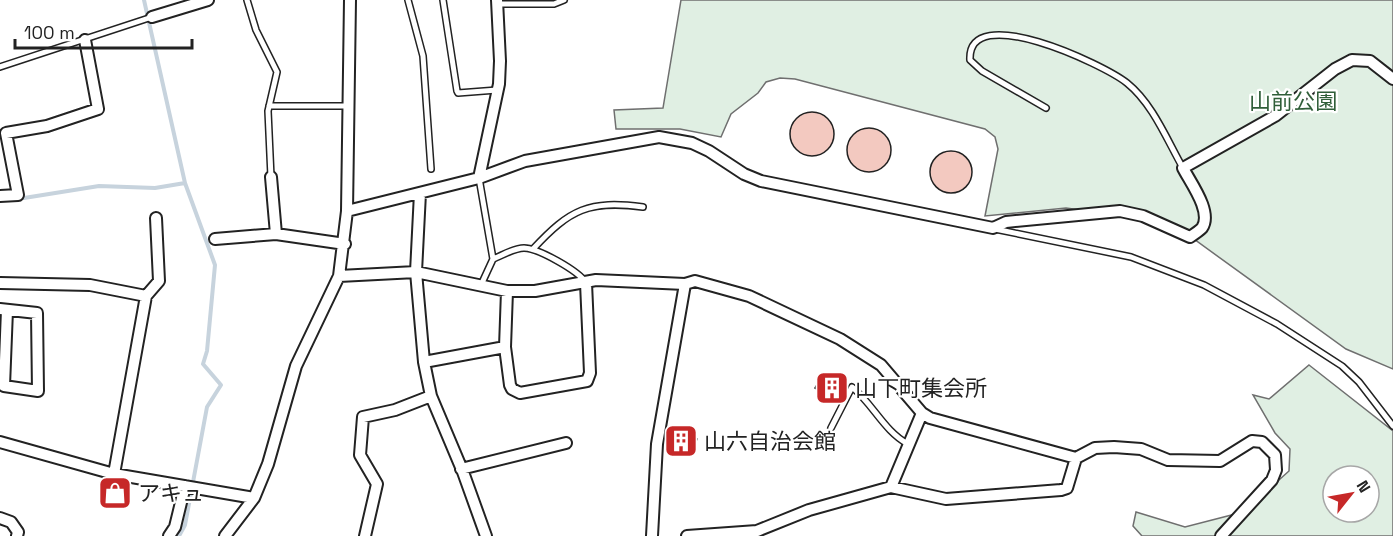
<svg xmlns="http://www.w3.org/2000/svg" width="1393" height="536" font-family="'Space Grotesk','Noto Sans JP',sans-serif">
<rect width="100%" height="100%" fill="#fff"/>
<path fill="#e0efe3" stroke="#6f6f6f" stroke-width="1.5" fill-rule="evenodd" d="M 681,0 L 1393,0 L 1393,369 L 1346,349 L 1191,237 L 1149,219 L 1066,208 L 985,216 L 998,149 L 995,137 L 985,129 L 795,79 L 780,78 L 766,82 L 758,93 L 731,114 L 721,137 L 680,129 L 616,129 L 614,110 L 663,108 Z
M 1309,365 L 1393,431 L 1393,536 L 1142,536 L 1133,526 L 1136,512 L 1185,527 L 1243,512 L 1289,471 L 1290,449 L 1275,433 L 1253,395 L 1269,399 ZM 1333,476 L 1369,476 L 1369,512 L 1333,512 Z"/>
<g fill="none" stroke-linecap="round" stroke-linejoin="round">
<path stroke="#c7d3dd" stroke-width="4" d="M 144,0 L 185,183 L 215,265 L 207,351 L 203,364 L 221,385 L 207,407 L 185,525 L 179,536
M 24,198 L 99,186 L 155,188 L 185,183"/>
</g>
<path fill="#f3c9c0" stroke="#222" stroke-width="1.5" d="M790 134a22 22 0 1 1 44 0a22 22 0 1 1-44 0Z
M847 150a22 22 0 1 1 44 0a22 22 0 1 1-44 0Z
M930 172a21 21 0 1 1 42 0a21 21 0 1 1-42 0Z
M 824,373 L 848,388 L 839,403 L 815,388 Z
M 672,429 L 697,439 L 692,452 L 666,442 Z"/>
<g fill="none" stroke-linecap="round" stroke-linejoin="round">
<defs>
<path id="lane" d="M 247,0 L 256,30 L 277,72 L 268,111 L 271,177
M 408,0 L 423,56 L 431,169
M 443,0 L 457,91 L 458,93 L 497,90
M 498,4 L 554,4 L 564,0
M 0,67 L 152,17
M 269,106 L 349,106
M 1046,108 L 982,71 L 970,60 C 967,0 1103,64 1127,83 C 1153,104 1167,140 1183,168
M 479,178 L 493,259 L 481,285
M 995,229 L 1131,257 L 1204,285 L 1277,324 L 1342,366 L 1359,382 L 1393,426
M 533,249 C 570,209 589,200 643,207
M 493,259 C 503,255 514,248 524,248 C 538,248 579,271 586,283
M 831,428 L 852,387 C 873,404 884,431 908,444"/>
<path id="street" d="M 152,17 L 208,0
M 271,177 L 276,234
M 479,178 L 499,84 L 500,61 L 497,0
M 420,193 L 416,272 L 424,362 L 431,396 L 463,472 L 486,536
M 0,196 L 18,195 L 6,133 L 47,126 L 98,109 L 85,40
M 347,211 L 479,178 L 525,161 L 659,137 L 692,143 L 709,151 L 744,174 L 761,181 L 993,228 L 1006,222 L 1120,211 L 1143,216 L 1190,237 C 1193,235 1199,231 1202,228 C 1213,212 1190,182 1183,168 L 1275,116 L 1335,69 L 1352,60 L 1370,61 L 1393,79
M 215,239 L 276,234 L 345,244
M 339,276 L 416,272 L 507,291 L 535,291 L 596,280 L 685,284 L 695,281 L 749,296 L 840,339 L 881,365 L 922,413 L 930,418 L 1076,458 L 1095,448 L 1114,447 L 1141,449 L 1168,460 L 1220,461 L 1252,441 L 1262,442 L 1275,455 L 1276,470 L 1272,480 L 1221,536
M 0,283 L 90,285 L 146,296 L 114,474
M 507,291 L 505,347 L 510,385 L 512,389 L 520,393 L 587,381 L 590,373 L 586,283
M 146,296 L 159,281 L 156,218
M 0,309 L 37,313 L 38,391 L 4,386 L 7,310
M 424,362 L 505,347
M 0,442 L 114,474 L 254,498
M 461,469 L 566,443
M 891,487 L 922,413
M 0,518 L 11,522 L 18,532 L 17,536
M 169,536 L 175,527 L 185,486
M 225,536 L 254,498 L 268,464 L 296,366 L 339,276 L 347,211 L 350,0
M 365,536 L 377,484 L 360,455 L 363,417 L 395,410 L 431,396
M 652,536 L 657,444 L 685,284
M 687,536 L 757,531 L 809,510 L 891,487 L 946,499 L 1061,490 L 1067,488 L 1076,458"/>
</defs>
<use href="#lane" stroke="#222" stroke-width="8"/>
<use href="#street" stroke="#222" stroke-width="14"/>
<use href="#lane" stroke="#fff" stroke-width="5"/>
<use href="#street" stroke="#fff" stroke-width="10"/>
</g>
<defs>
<symbol id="building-square" viewBox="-11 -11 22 22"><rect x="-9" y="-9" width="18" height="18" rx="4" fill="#c62828" stroke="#fff"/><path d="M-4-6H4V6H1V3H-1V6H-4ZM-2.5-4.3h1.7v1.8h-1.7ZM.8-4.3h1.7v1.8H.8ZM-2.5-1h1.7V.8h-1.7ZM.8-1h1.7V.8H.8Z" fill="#fff"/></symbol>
<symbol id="shop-square" viewBox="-11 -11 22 22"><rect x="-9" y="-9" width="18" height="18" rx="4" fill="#c62828" stroke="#fff"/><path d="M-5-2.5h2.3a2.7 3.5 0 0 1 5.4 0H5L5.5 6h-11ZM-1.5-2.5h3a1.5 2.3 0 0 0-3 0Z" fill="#fff"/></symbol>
</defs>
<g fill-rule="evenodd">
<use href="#building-square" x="813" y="369" width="38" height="38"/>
<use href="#building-square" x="662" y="422" width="38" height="38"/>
<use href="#shop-square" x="96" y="474" width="38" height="38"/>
</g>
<g text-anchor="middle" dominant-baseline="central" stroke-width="4.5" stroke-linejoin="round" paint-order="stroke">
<g font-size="22" fill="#2f5e38" stroke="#fff">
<text x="1293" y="101">山前公園</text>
</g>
<g font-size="22" fill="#222" stroke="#fff" text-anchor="start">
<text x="855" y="388">山下町集会所</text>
<text x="704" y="441">山六自治会館</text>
<text x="138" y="493">アキュ</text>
</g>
</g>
<g transform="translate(1351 494) rotate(59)"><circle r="28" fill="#ffffff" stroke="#a7a7a7" stroke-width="1.5"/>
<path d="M0-4.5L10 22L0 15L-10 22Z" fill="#c62828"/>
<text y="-9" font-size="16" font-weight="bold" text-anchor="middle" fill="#222222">N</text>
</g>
<path d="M15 39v9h177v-9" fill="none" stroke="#222222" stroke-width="3"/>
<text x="24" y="39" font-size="18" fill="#222222" stroke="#ffffff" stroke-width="4.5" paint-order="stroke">100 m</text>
</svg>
